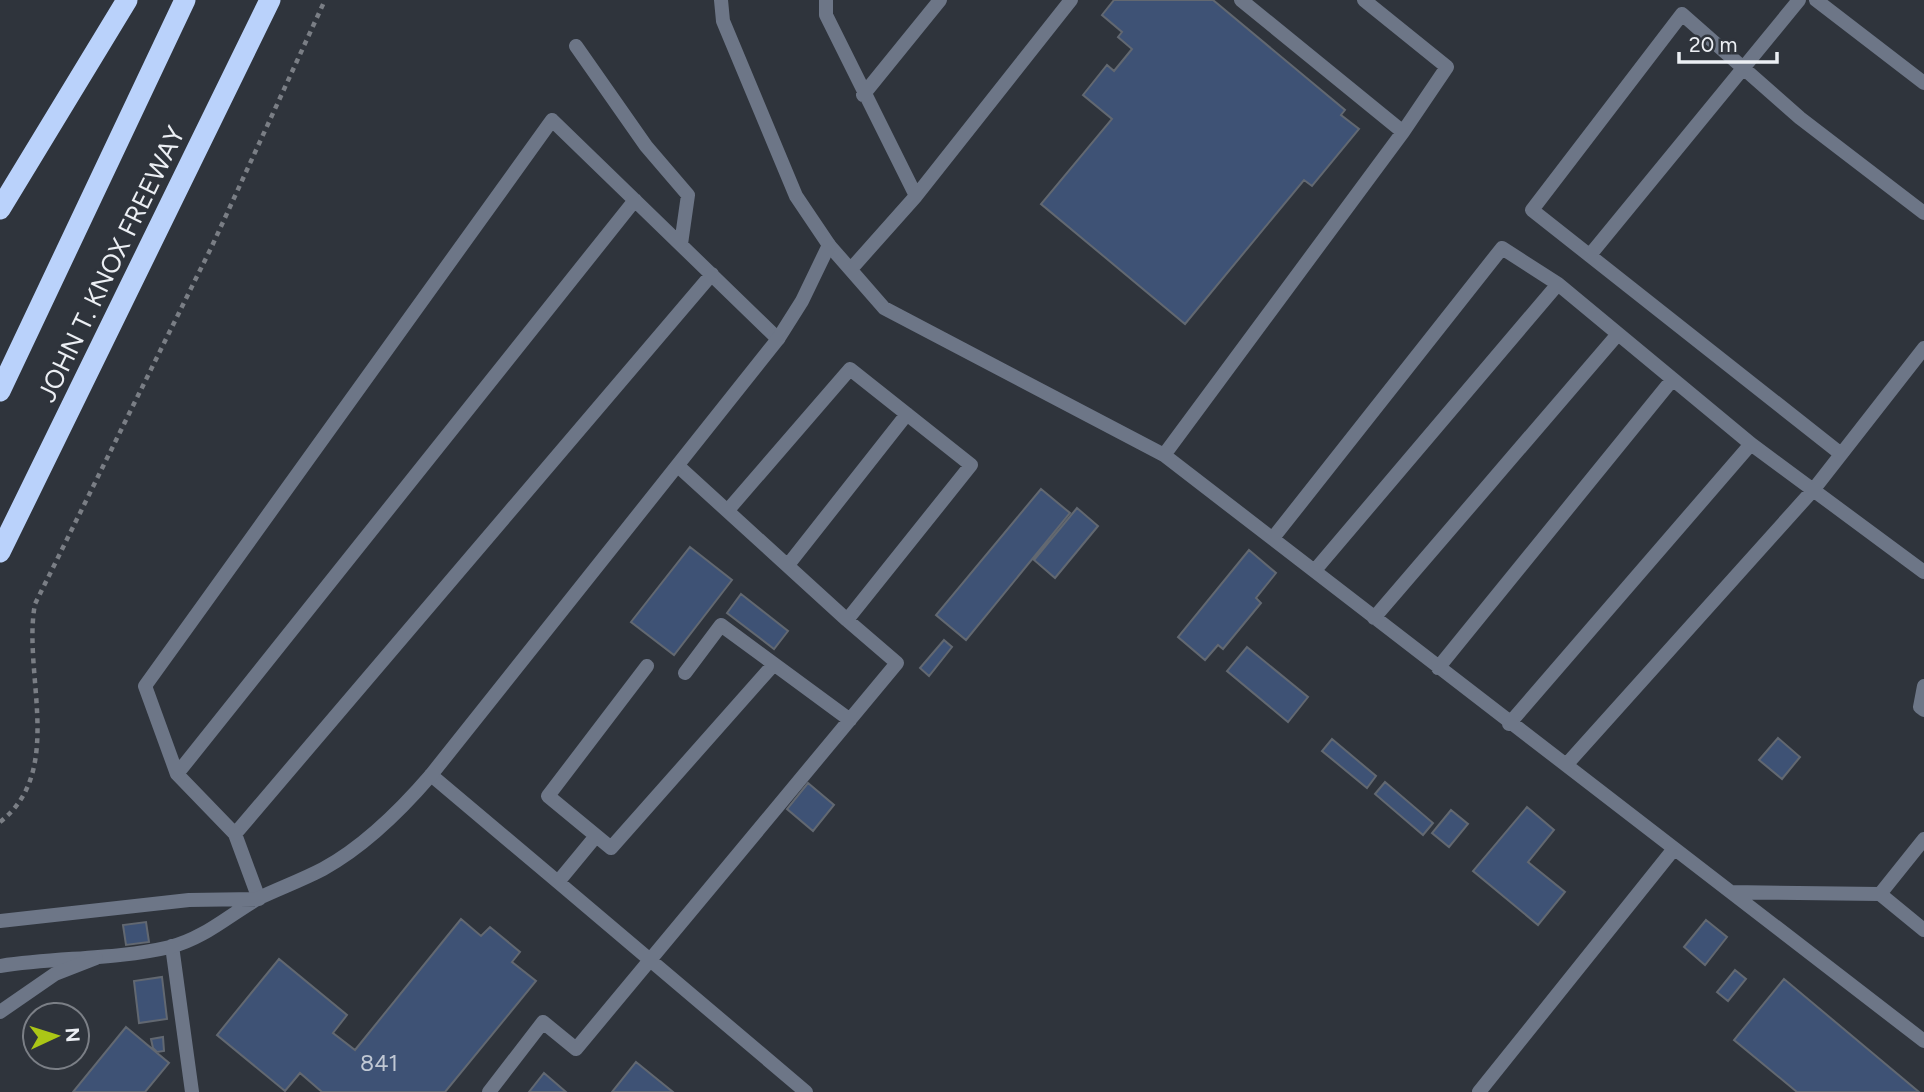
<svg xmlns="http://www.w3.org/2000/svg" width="1924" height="1092" font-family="Figtree,sans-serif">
<rect width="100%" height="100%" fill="#2f343c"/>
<path fill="#3e5275" stroke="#626871" stroke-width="2" d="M 1114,0 L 1213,0 L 1345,110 L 1341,115 L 1359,129 L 1312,186 L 1304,180 L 1185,324 L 1041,204 L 1112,119 L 1083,95 L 1107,65 L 1114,71 L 1132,49 L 1118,37 L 1122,32 L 1102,15 Z
M 1041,489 L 1070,513 L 966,640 L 936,615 Z
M 1077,508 L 1098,526 L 1055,578 L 1034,560 Z
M 690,547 L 732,580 L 674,655 L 631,622 Z
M 1249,550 L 1276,573 L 1256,598 L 1261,603 L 1223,649 L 1218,645 L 1205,660 L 1178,637 Z
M 741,594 L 788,631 L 774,649 L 727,613 Z
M 944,640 L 952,647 L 929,676 L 920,668 Z
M 1247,647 L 1308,697 L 1288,722 L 1227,671 Z
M 1778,738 L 1800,757 L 1782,779 L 1759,760 Z
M 1332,739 L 1376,776 L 1367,788 L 1322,751 Z
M 1385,782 L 1433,823 L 1423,835 L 1375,794 Z
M 808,783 L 834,805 L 813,831 L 787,809 Z
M 1527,807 L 1554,830 L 1528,862 L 1565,892 L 1538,925 L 1473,871 Z
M 1451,810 L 1468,824 L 1449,847 L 1432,833 Z
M 461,919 L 481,936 L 490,927 L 520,952 L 512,962 L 536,981 L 445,1092 L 322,1092 L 300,1073 L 285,1091 L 217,1035 L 279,959 L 347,1015 L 333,1033 L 355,1050 Z
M 1706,920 L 1727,937 L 1705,965 L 1684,947 Z
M 146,922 L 149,942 L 126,945 L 123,925 Z
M 1735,970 L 1746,979 L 1728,1001 L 1717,992 Z
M 162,977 L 167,1019 L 139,1023 L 134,981 Z
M 1784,979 L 1919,1092 L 1797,1092 L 1734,1040 Z
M 126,1027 L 169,1063 L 145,1092 L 73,1092 Z
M 163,1037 L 164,1051 L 157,1052 L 153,1048 L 151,1039 Z
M 636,1062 L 673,1092 L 612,1092 Z
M 544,1073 L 566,1092 L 529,1092 Z"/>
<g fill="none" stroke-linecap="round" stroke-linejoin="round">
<path stroke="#7a7e85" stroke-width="4.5" stroke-dasharray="5 5" stroke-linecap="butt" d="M 0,822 C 66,771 22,673 35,604 L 212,246 L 325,0"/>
<path stroke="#6d7687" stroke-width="14" d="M 826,0 L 826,15 L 916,196 L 1071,0
M 1241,0 L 1403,132 L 1447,67 L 1364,0
M 1816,0 L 1924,83
M 576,46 L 646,146 L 688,195 L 681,244
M 863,95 L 940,0
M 829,245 L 884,308 L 1164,455 L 1924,1041
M 1590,255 L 1799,0
M 851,269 L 916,196
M 1841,454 L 1532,210 L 1682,14 L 1800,118 L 1924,213
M 1164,455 L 1403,132
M 678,466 L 847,620 L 971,465 L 850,369 L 728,510
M 1273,538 L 1502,248 L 1558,284
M 788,565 L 907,414
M 1316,569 L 1558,284 L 1751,444 L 1924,572
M 1374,618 L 1618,334
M 647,666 L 548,796 L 611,848 L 774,664
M 1438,668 L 1672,380
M 685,673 L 721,625 L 850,720
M 1924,686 L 1920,707 L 1924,710
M 1509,724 L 1751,444
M 1567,764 L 1814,489 L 1924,348
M 177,774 L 635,200
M 431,775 L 558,882 L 596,836
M 235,834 L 712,274
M 558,882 L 806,1092
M 1731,892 L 1880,894 L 1924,930
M 1880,894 L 1924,839
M 259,899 L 235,834 L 177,774 L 145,686 L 552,120 L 778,339
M 172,946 L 192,1092
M 489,1092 L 543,1022 L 576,1049 L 897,663 L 847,620
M 1479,1092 L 1673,850"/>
<path stroke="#6d7687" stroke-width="14" d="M 0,921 L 189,900 L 257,899
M 0,966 C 56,957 114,960 170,947 C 205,938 229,915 259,898 C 280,888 302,880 323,869 C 365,846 400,811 431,775 L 778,339 L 802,301 L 829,245 L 796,196 L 723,21 L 721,0"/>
<path stroke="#6d7687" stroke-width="14" d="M 0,1012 L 55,974 L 96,958"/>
<path stroke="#bad2fb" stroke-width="21" d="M 0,209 L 127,0
M 0,391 L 185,0
M 0,552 L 270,0"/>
</g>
<g text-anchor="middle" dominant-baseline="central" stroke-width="5" stroke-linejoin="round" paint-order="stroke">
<g font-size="23" fill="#c0c8d4">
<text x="379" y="1063">841</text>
</g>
<g font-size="26" fill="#eceff4" stroke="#2f343c">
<text transform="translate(111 264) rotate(-64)">JOHN T. KNOX FREEWAY</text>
</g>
</g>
<g transform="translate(56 1036) rotate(86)"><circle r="33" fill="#2f343c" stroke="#7b7f86" stroke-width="2"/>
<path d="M0-5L12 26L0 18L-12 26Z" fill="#abc616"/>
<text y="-10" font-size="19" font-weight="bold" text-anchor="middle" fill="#eceff4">N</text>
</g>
<path d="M1679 52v10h98v-10" fill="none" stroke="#eceff4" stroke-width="3.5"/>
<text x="1689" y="52" font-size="21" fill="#eceff4" stroke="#2f343c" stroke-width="5" paint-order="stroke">20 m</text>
</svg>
